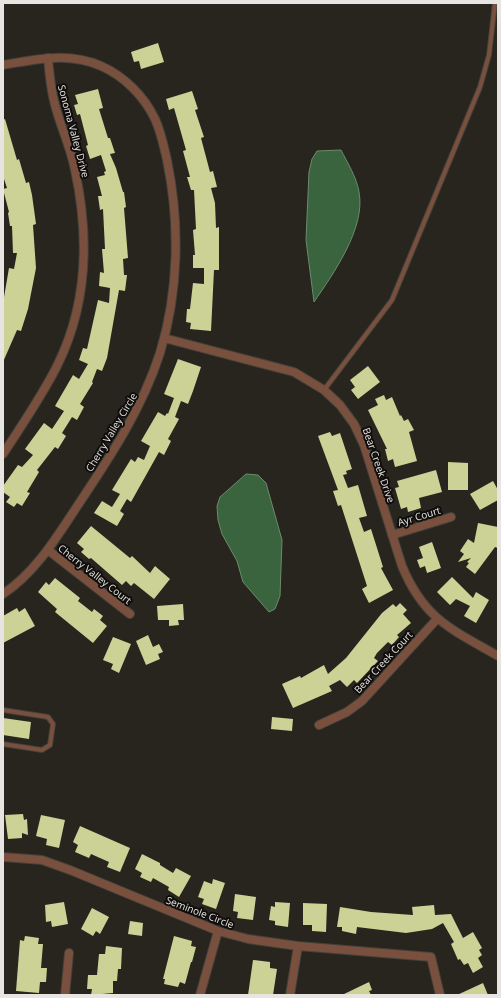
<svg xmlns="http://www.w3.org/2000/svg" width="501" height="998" font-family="'Open Sans',sans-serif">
<rect width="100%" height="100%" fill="#28251f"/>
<path fill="#39643d" stroke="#6d8b6e" d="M 341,150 C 347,162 357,178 359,192 C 366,228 333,274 314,302 L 306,240 L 309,172 L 312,159 L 317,151 Z
M 246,474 L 258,475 L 266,483 L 282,540 L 280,596 L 275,609 L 269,612 L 243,582 L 237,561 L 222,534 L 218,520 L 217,506 L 220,497 Z"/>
<path fill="#ccd296" d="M 158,43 L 164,62 L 141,69 L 139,61 L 134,62 L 131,52 Z
M 98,89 L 103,108 L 99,109 L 108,138 L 110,138 L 115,153 L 110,154 L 116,168 L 123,192 L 124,192 L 126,207 L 124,208 L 128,258 L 123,259 L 124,275 L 127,275 L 125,291 L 119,290 L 107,358 L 102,371 L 97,369 L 92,382 L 93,383 L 80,404 L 84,407 L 77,420 L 72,417 L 62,433 L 66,436 L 58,449 L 55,447 L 37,470 L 39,472 L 27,492 L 30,493 L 22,506 L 17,503 L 14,507 L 6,502 L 10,497 L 3,492 L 3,486 L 18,465 L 22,467 L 33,455 L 25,449 L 44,423 L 52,429 L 64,411 L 55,406 L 73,375 L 79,379 L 88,364 L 79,360 L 83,348 L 87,349 L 98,300 L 109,303 L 110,288 L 99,286 L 100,272 L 104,273 L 102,249 L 105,249 L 103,209 L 100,210 L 98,196 L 102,196 L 97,177 L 105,175 L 104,172 L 106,171 L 101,155 L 90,159 L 86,146 L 88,145 L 80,114 L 77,115 L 74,105 L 78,104 L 75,95 Z
M 192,91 L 198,109 L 195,110 L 204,137 L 201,138 L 210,172 L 213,171 L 217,187 L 211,188 L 215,203 L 216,228 L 219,227 L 219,270 L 214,270 L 211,331 L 190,329 L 191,323 L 186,322 L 187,309 L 190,309 L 193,283 L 204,284 L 204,268 L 193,268 L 193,255 L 195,255 L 193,230 L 196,229 L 194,190 L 191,190 L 187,177 L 190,177 L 183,151 L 186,150 L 174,108 L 169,110 L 166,99 Z
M 5,119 L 17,160 L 19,159 L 26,183 L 29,182 L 32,195 L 36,224 L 33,225 L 36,268 L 28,309 L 21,331 L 17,330 L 3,362 L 3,303 L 9,268 L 14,269 L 17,253 L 13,253 L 12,226 L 10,226 L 8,213 L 9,212 L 3,189 L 7,188 L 3,176 L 3,120 Z
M 178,359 L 201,367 L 193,391 L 188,404 L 181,401 L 175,417 L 179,419 L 168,439 L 171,441 L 164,455 L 159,452 L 131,502 L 127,499 L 120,511 L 124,514 L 117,526 L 94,513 L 102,501 L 112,507 L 120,494 L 112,490 L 131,459 L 135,462 L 138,457 L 144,460 L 150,446 L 141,441 L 158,412 L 165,416 L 167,413 L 168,414 L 174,398 L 164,394 Z
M 368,366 L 380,382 L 358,399 L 351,390 L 355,387 L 350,380 Z
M 384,395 L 386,400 L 392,397 L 400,416 L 401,415 L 404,421 L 408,419 L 414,430 L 409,432 L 417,461 L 395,467 L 393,459 L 388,461 L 385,449 L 387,449 L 368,410 L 378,405 L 375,399 Z
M 330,432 L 332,436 L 340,433 L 352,469 L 346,471 L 347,474 L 343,475 L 348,488 L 358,485 L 367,516 L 359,518 L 364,532 L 371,529 L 383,567 L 381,568 L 393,590 L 369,603 L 362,589 L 367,586 L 341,505 L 338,506 L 333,491 L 338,490 L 318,436 Z
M 448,462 L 468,463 L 468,490 L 448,490 Z
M 436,470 L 442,492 L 419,498 L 421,508 L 408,512 L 407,507 L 401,509 L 395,488 L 399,487 L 397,481 Z
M 493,481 L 498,490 L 498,500 L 480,510 L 470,494 Z
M 478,523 L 498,527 L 498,548 L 495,547 L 475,574 L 466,567 L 469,563 L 467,562 L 471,558 L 458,562 L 464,554 L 460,551 L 468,539 L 474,543 Z
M 91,526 L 130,558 L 132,556 L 150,573 L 155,566 L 170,579 L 154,599 L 134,583 L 131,586 L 126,581 L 122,585 L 91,558 L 89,559 L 81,552 L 84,549 L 77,543 Z
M 432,542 L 441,568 L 427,573 L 425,566 L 420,568 L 417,560 L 423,558 L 419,547 Z
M 452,577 L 473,598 L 476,592 L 489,600 L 476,623 L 464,616 L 470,606 L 456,599 L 450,605 L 437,592 Z
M 55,578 L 80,598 L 78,601 L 92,612 L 94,609 L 103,616 L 100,620 L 107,626 L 93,643 L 55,612 L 57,609 L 38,592 L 46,582 L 49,585 Z
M 400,603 L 407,610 L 403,614 L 411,623 L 397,635 L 399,637 L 392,645 L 388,642 L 377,653 L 374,658 L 378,661 L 357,683 L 354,680 L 347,687 L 340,680 L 329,686 L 332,691 L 293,708 L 282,684 L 300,676 L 301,678 L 324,665 L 328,674 L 346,658 L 382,613 L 393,604 L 396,607 Z
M 183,604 L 184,620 L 178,620 L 179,625 L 169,626 L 169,620 L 158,620 L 157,606 Z
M 17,608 L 19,612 L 25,608 L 35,626 L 3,643 L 3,616 Z
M 148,635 L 153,647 L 159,644 L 163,652 L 158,654 L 160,659 L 146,665 L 136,641 Z
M 113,637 L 131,644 L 119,673 L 111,669 L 113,664 L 103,660 Z
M 272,717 L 293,719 L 292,731 L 271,729 Z
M 3,718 L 31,722 L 29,739 L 3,735 Z
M 23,814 L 24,820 L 27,819 L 28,835 L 22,833 L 22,838 L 8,839 L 5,815 Z
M 41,815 L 65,820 L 59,848 L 46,845 L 47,839 L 36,836 Z
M 80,826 L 130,848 L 120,872 L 107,867 L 109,862 L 91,854 L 89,858 L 75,852 L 78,845 L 73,842 Z
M 142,854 L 160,863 L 160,865 L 173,873 L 176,868 L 191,876 L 179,897 L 168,890 L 169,887 L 153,878 L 151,882 L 140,877 L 142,873 L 135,869 Z
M 213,879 L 225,883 L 216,909 L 202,904 L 204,899 L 198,897 L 204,881 L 212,884 Z
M 235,894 L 256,897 L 253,920 L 237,918 L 238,912 L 233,911 Z
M 64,902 L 68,924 L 52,927 L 51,921 L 46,922 L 45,905 Z
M 275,902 L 290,903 L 288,927 L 275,925 L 275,921 L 269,920 L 271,906 L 275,907 Z
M 303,903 L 327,904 L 326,932 L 312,931 L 312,925 L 303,925 Z
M 434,905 L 435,915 L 451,914 L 463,938 L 473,932 L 482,948 L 479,950 L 482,955 L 478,958 L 483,967 L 473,973 L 468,963 L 464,965 L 460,959 L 458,960 L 451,944 L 454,942 L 443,923 L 432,929 L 406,933 L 357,927 L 356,934 L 342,931 L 342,927 L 337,927 L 340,907 L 371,912 L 413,915 L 412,907 Z
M 92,908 L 109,917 L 100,934 L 96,931 L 93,936 L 81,929 Z
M 130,921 L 143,923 L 142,936 L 128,934 Z
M 25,936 L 39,938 L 38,944 L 43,944 L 41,968 L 47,968 L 46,982 L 40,982 L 39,993 L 16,991 L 20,940 L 24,941 Z
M 174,936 L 192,941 L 191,946 L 196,947 L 192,962 L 191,962 L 185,984 L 180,982 L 178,987 L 164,984 L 165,979 L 163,979 Z
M 106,946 L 122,948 L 121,969 L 118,969 L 117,981 L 113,981 L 113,993 L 91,995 L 92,989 L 87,989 L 88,975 L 97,975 L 99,954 L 105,954 Z
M 253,960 L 270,962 L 270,968 L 277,969 L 273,995 L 248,995 Z
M 369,982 L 372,990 L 369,991 L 371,995 L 342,995 Z
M 483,983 L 488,995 L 457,995 Z"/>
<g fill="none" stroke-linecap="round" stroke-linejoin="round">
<defs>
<path id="service" d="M 324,390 L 392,300 L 480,87 L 489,55 L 495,3
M 3,710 L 48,717 L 53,724 L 50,745 L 42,750 L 3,744"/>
<path id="minor" d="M 3,65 C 36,59 69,52 101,66 C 124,76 144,96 155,119 C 161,132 164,147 167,160 C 180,223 179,291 160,353 C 142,409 110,457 78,505 C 56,538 36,572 3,594
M 164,338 L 294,372 L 324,390 L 340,405 L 354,424 L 364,445 L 402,566 C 424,619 451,629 498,656
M 3,454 C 22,425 42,396 57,366 C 88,304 89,235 75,170 C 70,143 56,118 52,91 C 50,80 49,69 48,58
M 392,535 L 451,517
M 48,550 L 130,614
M 319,725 L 347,712 L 362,701 L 437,619
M 3,857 L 42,860 L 70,870 L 218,931 L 248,939 L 298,946 L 431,957 L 440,995
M 65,995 L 69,953
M 200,995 L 218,931
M 290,995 L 298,946"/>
</defs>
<use href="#service" stroke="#43403a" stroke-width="6"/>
<use href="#minor" stroke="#43403a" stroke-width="10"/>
<use href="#service" stroke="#79503d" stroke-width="4"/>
<use href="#minor" stroke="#79503d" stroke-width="8"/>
</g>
<g text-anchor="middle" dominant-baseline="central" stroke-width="4" stroke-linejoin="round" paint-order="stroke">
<g font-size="10" fill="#e7e5e1" stroke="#100e0c">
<text transform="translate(74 131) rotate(75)">Sonoma Valley Drive</text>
<text transform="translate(111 432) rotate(-59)">Cherry Valley Circle</text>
<text transform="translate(379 465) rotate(71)">Bear Creek Drive</text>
<text transform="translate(419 516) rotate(-17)">Ayr Court</text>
<text transform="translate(95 574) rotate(38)">Cherry Valley Court</text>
<text transform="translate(383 662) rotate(-47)">Bear Creek Court</text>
<text transform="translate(200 912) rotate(21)">Seminole Circle</text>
</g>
</g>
<rect width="501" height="998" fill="none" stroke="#e7e5e1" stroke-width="8"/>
</svg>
